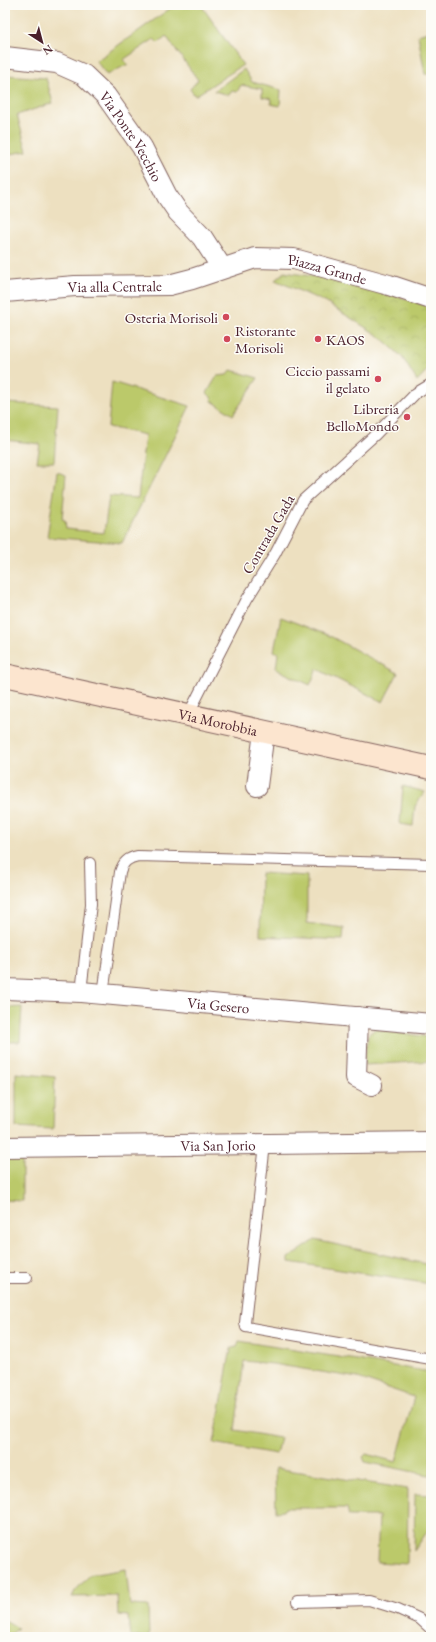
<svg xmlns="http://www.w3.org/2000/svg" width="436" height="1642" font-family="'EB Garamond',serif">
<defs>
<pattern id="park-crowns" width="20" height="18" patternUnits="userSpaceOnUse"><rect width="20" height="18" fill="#bbc96b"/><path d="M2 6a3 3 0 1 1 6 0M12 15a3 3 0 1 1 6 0" fill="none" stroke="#a2ac5d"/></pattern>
</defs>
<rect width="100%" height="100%" fill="#fdfcf7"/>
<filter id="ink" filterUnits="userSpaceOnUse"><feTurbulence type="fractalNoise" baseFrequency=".025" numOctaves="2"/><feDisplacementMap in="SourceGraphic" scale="8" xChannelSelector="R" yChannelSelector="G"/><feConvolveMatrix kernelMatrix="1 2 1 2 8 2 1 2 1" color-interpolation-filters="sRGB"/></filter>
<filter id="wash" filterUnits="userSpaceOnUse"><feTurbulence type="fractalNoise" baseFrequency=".012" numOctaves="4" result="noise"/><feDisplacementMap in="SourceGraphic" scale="16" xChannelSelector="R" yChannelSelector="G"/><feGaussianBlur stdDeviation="0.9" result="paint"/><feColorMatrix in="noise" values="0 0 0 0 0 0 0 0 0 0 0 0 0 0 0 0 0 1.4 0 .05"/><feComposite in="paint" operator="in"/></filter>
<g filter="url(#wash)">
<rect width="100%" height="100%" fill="#ede0c0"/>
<path fill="#bbc96b" stroke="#82744b" d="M 175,5 L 201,5 L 243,65 L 195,96 L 190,89 L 198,80 L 166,36 L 158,43 L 154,39 L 123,60 L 128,64 L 107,75 L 96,61 Z
M 431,31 L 431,75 L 425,74 L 418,35 Z
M 244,69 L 252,82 L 281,90 L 280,106 L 271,104 L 272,99 L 262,97 L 262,89 L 241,85 L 237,92 L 232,91 L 229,95 L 214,91 Z
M 5,75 L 46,78 L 53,103 L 17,115 L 27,151 L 5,155 Z
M 231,370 L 258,378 L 233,415 L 212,401 L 211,397 L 207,393 L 217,376 L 227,375 Z
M 112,382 L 190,406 L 122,543 L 47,537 L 57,472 L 66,475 L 62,519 L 65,520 L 66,529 L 104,533 L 109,496 L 138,498 L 145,435 L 108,427 Z
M 5,403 L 58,406 L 54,462 L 37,462 L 40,444 L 5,440 Z
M 281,617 L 330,636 L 398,673 L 383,702 L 317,669 L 310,685 L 276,669 L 278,653 L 274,651 Z
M 403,786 L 425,792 L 415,806 L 413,826 L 400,824 Z
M 261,873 L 307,876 L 307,923 L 344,928 L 343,940 L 260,936 Z
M 22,1007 L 20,1042 L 5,1042 L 5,1008 Z
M 375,1029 L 428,1037 L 429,1056 L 431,1056 L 431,1061 L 364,1065 L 368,1035 Z
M 16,1073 L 55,1077 L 53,1129 L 16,1127 Z
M 5,1155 L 22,1155 L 22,1201 L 5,1200 Z
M 315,1240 L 431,1265 L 431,1284 L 289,1262 L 289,1258 Z
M 239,1341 L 431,1372 L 431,1474 L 429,1475 L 365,1462 L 363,1457 L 366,1454 L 396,1462 L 414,1397 L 358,1378 L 273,1364 L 244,1361 L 235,1430 L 280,1438 L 276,1454 L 214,1443 L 231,1348 L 237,1347 Z
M 275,1468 L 408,1489 L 407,1564 L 377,1562 L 379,1516 L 349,1516 L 347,1508 L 285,1508 L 283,1511 L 276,1512 Z
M 415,1494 L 431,1495 L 431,1526 L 414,1551 Z
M 126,1569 L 130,1605 L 148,1606 L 149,1637 L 130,1637 L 128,1616 L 118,1615 L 117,1596 L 72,1597 L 75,1591 L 90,1575 Z
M 5,1620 L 18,1628 L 8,1637 L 5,1637 Z"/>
<path fill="url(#park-crowns)" stroke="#82744b" d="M 284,272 L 352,282 L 431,307 L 431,366 L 417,381 L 402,357 L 379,336 L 325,302 L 275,280 Z"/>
</g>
<g filter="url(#ink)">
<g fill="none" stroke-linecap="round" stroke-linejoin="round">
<defs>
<path id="lane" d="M 188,715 L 247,599 L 275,554 L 303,500 L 375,435 L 416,393 L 431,384
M 81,992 L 91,904 L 90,863
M 103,994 L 120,872 C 123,862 128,858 138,856 L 431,864
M 265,1144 L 245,1323 L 246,1327 L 431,1359
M 5,1278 L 27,1278
M 297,1602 L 369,1600 L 398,1609 L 420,1619 L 431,1629"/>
<g id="street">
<path id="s1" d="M 5,57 L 57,63 L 84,75 L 106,96 L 142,147 L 167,196 L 178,212 L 202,237 L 222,268"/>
<path id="s2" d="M 5,292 L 75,286 L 169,285 L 192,279 L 255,258 L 294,259 L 389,285 L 431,299"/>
<path d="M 257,786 L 264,732"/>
<path id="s3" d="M 5,989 L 81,992 L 431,1024"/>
<path d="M 358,1017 L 356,1077 L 372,1085"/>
<path id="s4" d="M 5,1147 L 431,1142"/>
</g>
<g id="secondary">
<path id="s5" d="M 5,675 L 431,768"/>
</g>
</defs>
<use href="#lane" stroke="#83635f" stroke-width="12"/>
<use href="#street" stroke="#83635f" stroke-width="22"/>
<use href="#secondary" stroke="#83635f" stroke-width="24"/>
<use href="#lane" stroke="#fff" stroke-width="10"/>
<use href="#street" stroke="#fff" stroke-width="20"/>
<use href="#secondary" stroke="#fce5cf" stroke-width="22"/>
</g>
</g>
<g fill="#d1495b" stroke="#fdfcf7" stroke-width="1.5">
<circle cx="226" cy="317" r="4"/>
<circle cx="227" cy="339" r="4"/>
<circle cx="318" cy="339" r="4"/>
<circle cx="378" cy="379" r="4"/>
<circle cx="407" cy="417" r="4"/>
</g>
<g text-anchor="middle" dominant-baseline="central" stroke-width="3" stroke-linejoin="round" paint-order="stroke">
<g font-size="15" fill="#4a1f2b" stroke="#fdfcf7">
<text stroke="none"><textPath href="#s1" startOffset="160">Via Ponte Vecchio</textPath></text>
<text stroke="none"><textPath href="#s2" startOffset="328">Piazza Grande</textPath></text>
<text stroke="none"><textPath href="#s2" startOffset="110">Via alla Centrale</textPath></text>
<text transform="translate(268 534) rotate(-60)">Contrada Gada</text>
<text stroke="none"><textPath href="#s5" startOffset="218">Via Morobbia</textPath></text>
<text stroke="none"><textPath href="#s3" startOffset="214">Via Gesero</textPath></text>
<text stroke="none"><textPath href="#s4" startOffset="213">Via San Jorio</textPath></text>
</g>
<g font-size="15" fill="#4a1f2b" stroke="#fdfcf7" text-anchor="end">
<text x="218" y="317">Osteria Morisoli</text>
<text x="235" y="330" text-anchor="start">Ristorante<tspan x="235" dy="17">Morisoli</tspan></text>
<text x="326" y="339" text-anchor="start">KAOS</text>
<text x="370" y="370">Ciccio passami<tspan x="370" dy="17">il gelato</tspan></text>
<text x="399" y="408">Libreria<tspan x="399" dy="17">BelloMondo</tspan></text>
</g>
</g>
<rect width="436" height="1642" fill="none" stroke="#fdfcf7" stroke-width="20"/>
<g transform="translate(42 42) rotate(144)" stroke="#fdfcf7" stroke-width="3" paint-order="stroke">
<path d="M0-3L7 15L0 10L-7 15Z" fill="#4a1f2b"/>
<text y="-6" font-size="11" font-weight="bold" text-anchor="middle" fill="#4a1f2b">N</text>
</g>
</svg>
